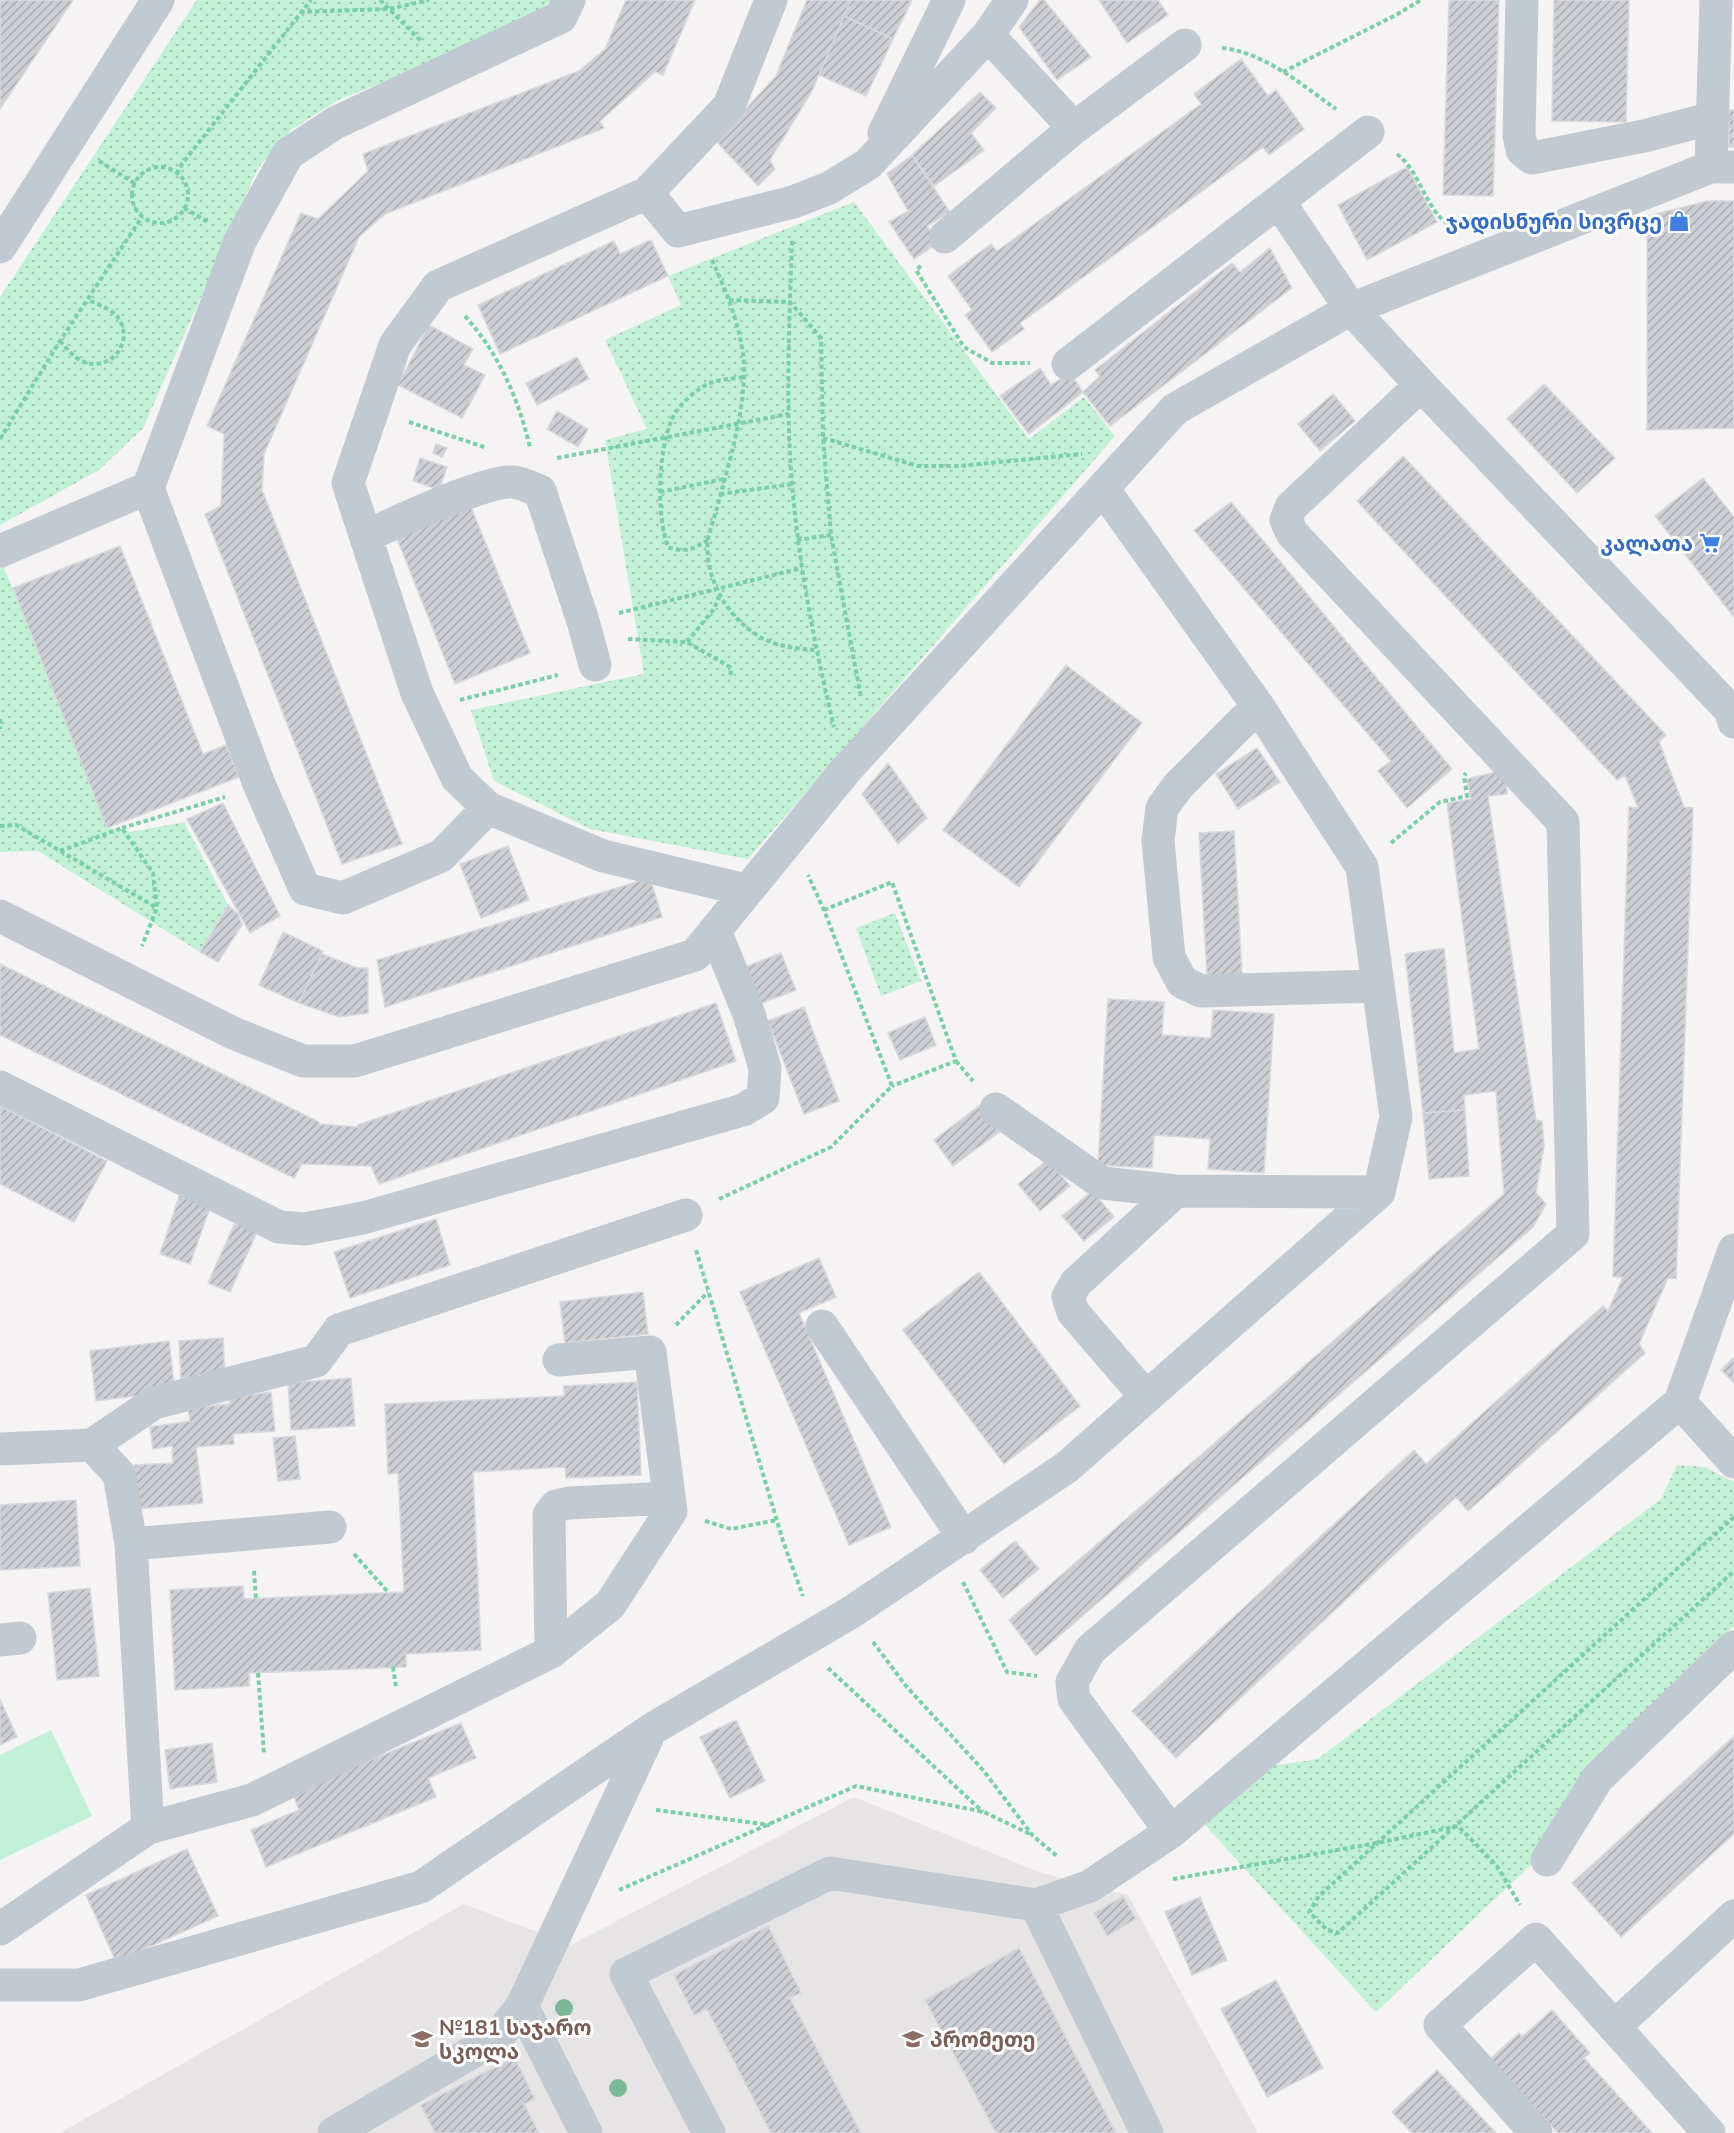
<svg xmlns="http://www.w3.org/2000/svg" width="1734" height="2133" font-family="Mulish,'Noto Sans Georgian',sans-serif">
<defs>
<pattern id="park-dots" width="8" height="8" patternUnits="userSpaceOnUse" patternTransform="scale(1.5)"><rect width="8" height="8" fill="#c3f1d5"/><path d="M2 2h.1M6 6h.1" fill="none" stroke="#a0c6b0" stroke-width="1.8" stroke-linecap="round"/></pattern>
<pattern id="building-hatch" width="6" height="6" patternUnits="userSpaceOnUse" patternTransform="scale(1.5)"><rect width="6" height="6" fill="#cdcfd5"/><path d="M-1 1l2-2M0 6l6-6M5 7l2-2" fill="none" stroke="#a8abb0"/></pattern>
</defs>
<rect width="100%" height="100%" fill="#f5f3f3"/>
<path fill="#e6e4e5" d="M 854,1797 L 1039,1872 L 1128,1895 L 1258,2133 L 60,2133 L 464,1904 L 571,1945 Z"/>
<path fill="#c3f1d5" d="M 51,1730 L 92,1816 L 0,1860 L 0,1755 Z"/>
<path fill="url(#park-dots)" d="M 197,0 L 553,0 L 530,17 L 407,73 L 338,100 L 291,130 L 258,168 L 143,428 L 99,470 L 0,525 L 0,297 Z
M 854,202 L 1029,439 L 1084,397 L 1115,436 L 748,859 L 590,829 L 494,781 L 471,710 L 644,674 L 605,440 L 647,429 L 605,340 L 681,305 L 668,276 Z
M 4,567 L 107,828 L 132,832 L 184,822 L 228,905 L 200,952 L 38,851 L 0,852 L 0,569 Z
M 895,913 L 921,981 L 881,996 L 856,928 Z
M 1677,1465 L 1705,1467 L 1734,1482 L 1734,1626 L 1593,1767 L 1536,1860 L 1376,2012 L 1204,1824 L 1276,1765 L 1318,1759 L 1661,1499 Z"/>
<path fill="url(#building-hatch)" stroke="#d7d9de" stroke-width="1.5" d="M 0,0 L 73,0 L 0,109 Z
M 626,0 L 695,0 L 663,75 L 655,72 L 600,121 L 604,128 L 385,214 L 359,237 L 264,454 L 262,490 L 402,844 L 342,864 L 205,514 L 221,506 L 224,434 L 207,426 L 301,213 L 318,219 L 368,171 L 363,154 L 579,71 L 605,49 Z
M 807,0 L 851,0 L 812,91 L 770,160 L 775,169 L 758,186 L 716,141 L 776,76 Z
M 851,0 L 912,0 L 893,39 L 844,16 Z
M 1040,0 L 1044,0 L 1091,57 L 1057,80 L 1019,27 Z
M 1099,0 L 1158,0 L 1168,15 L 1127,43 Z
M 1449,0 L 1499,0 L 1493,196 L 1443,195 Z
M 1554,0 L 1629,0 L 1626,122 L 1552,121 Z
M 844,16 L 893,39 L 866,96 L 819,75 Z
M 1241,59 L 1268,96 L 1276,90 L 1304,129 L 1269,155 L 1263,147 L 1020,323 L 1024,329 L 992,352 L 965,315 L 972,310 L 948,276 L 991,244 L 997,251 L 1201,104 L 1194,94 Z
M 980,92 L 996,108 L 971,133 L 984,150 L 934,186 L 912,155 Z
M 1729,110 L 1734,110 L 1734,147 L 1729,147 Z
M 912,155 L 950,212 L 927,226 L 938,243 L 914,259 L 889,222 L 908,211 L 887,174 Z
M 1407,167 L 1437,222 L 1367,260 L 1338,205 Z
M 1708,201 L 1734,201 L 1734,428 L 1647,430 L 1647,216 Z
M 651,240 L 668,276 L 500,354 L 478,305 L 614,241 L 620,254 Z
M 1270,248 L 1292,288 L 1110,426 L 1083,392 L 1100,376 L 1095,370 L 1232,263 L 1240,272 Z
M 429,325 L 473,349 L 464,365 L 485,375 L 462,418 L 398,385 Z
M 577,357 L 589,379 L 537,405 L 526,383 Z
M 1040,368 L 1051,385 L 1070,373 L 1083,392 L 1029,434 L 1000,396 Z
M 1544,384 L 1615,458 L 1577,493 L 1507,419 Z
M 1333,394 L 1355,421 L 1320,451 L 1298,424 Z
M 557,411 L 588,429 L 578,447 L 547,429 Z
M 436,444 L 447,448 L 442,457 L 433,453 Z
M 1403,456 L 1666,735 L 1659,742 L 1684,807 L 1693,808 L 1676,1279 L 1668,1278 L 1639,1344 L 1645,1353 L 1468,1511 L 1456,1497 L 1176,1758 L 1132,1711 L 1414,1450 L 1426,1464 L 1603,1306 L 1608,1311 L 1623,1277 L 1613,1277 L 1629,807 L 1638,808 L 1625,775 L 1617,780 L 1357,501 Z
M 420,458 L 447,467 L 439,490 L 413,481 Z
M 1703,478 L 1734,517 L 1734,617 L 1655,516 Z
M 1231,502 L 1452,769 L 1407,808 L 1378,771 L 1391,761 L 1194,530 Z
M 471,507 L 530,653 L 455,684 L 396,536 Z
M 120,546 L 203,754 L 226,745 L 239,777 L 107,828 L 13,588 Z
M 1066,665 L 1142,723 L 1019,887 L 943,830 Z
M 1257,748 L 1280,782 L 1238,809 L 1216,774 Z
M 888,763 L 927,818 L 898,844 L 862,794 Z
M 1504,770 L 1507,794 L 1488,796 L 1536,1120 L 1542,1121 L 1544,1146 L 1536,1193 L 1546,1204 L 1533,1227 L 1036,1656 L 1009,1620 L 1504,1194 L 1496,1091 L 1464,1095 L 1465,1110 L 1423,1113 L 1405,954 L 1444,948 L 1454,1053 L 1479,1049 L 1447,803 L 1471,799 L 1467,779 Z
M 223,803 L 280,916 L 250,933 L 187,819 Z
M 1234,831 L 1242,974 L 1207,976 L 1199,833 Z
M 508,846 L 529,900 L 481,918 L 460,864 Z
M 650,878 L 662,917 L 385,1007 L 377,960 Z
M 228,905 L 238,914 L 242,925 L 218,962 L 200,952 Z
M 283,932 L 323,951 L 299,1003 L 259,985 Z
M 781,953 L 796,990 L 759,1004 L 745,967 Z
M 322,954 L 358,968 L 368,968 L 368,1013 L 339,1017 L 299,1003 Z
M 0,964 L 319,1122 L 318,1124 L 359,1127 L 358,1125 L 716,1003 L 736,1061 L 379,1184 L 371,1166 L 302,1164 L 294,1178 L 0,1035 Z
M 1108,999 L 1164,1002 L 1162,1035 L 1211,1038 L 1213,1010 L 1274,1014 L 1264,1173 L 1208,1169 L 1210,1139 L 1154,1135 L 1152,1168 L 1098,1165 Z
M 804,1007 L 839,1101 L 804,1114 L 768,1021 Z
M 925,1017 L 936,1045 L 900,1060 L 888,1033 Z
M 0,1106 L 107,1161 L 74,1222 L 0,1184 Z
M 979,1106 L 999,1132 L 953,1166 L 934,1140 Z
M 1465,1110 L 1469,1176 L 1429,1179 L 1423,1113 Z
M 1048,1159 L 1070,1186 L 1040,1211 L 1018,1184 Z
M 1092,1191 L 1114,1217 L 1084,1241 L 1062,1216 Z
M 180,1194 L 211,1205 L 190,1264 L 160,1254 Z
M 436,1219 L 450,1265 L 350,1298 L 334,1252 Z
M 235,1223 L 257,1232 L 230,1292 L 208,1283 Z
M 819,1258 L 836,1297 L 799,1313 L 891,1527 L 849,1545 L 740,1292 Z
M 979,1272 L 1080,1406 L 1004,1464 L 903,1330 Z
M 643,1292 L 648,1334 L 565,1343 L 560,1302 Z
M 223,1338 L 225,1375 L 181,1378 L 179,1341 Z
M 169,1341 L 175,1391 L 96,1401 L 90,1351 Z
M 1734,1357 L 1734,1383 L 1721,1370 Z
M 351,1378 L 355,1426 L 291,1430 L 288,1383 Z
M 637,1382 L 641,1475 L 566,1478 L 565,1467 L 473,1472 L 481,1650 L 406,1654 L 406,1667 L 249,1673 L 249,1686 L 175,1690 L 170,1590 L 243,1586 L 244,1599 L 404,1592 L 398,1473 L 388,1474 L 385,1404 L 564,1396 L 564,1386 Z
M 271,1392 L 275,1431 L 233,1434 L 234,1444 L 196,1447 L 203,1503 L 137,1509 L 134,1465 L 173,1463 L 172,1446 L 153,1449 L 150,1427 L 190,1421 L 188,1408 L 230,1404 L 229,1398 Z
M 295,1436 L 300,1479 L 278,1481 L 273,1438 Z
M 76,1500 L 80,1566 L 0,1570 L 0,1505 Z
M 1015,1541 L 1039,1569 L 1003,1598 L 980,1570 Z
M 90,1588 L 99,1676 L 57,1680 L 48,1593 Z
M 0,1699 L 17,1737 L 0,1745 Z
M 736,1720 L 765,1781 L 730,1798 L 700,1737 Z
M 461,1723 L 476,1758 L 428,1778 L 436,1797 L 266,1867 L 251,1830 L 299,1810 L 292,1792 Z
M 1734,1736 L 1734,1834 L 1621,1937 L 1572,1883 Z
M 212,1743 L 217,1782 L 170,1789 L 165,1750 Z
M 187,1849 L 218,1916 L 116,1962 L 86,1895 Z
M 1123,1896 L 1136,1919 L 1107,1936 L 1094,1913 Z
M 1200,1897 L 1227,1960 L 1192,1975 L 1165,1912 Z
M 768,1926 L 801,1993 L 790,1998 L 861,2133 L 771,2133 L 707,2009 L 694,2015 L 674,1975 Z
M 1019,1948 L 1116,2133 L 996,2133 L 925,2000 Z
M 1276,1980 L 1323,2068 L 1267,2097 L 1221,2009 Z
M 1552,2010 L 1590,2053 L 1584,2058 L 1652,2133 L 1558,2133 L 1516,2088 L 1485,2064 L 1519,2033 L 1522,2037 Z
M 514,2057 L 535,2099 L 524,2104 L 539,2133 L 435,2133 L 421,2105 Z
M 1437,2070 L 1496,2133 L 1412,2133 L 1392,2112 Z"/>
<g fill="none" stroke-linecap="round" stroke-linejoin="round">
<path stroke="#7ad0a6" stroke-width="4" stroke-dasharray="4.5 3" stroke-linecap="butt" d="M 380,0 L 422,42
M 300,12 L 389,9 L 429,0
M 1222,48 C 1264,52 1302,85 1336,109
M 1283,72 L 1396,15 L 1421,0
M 1397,154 C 1422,173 1426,214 1453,227
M 99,161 L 134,183
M132 195a28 28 0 1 1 56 0a28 28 0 1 1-56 0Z
M 177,174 L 182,164 L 311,0
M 184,208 L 208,222
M 792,241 C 790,304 787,368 789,431 C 792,531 811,630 834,727
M 712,260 C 728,295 746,339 744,378 C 742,422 728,466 717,508 C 714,518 710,529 708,539 C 703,579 731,624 766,640 C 782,647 799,649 816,650
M 921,266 L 916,270 L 964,347 L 992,363 L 1030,363
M 729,300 L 790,302 L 821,338 L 823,438 L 831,535 L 861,698
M 465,316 C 499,354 518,398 530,447
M 60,341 C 67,349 74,358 84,362 C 111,372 134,342 119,319 C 113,309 97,304 88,300
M 409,422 L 484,447
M 823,438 L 918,466 L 958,466 L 1082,454
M 0,439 L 60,341 L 142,217
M 557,458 L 789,414
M 660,492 L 724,479
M 720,494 L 793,484
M 708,540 C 694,549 685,553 668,547 C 656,515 658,451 672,419 C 677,407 695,390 708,384 C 718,379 733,379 744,377
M 797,540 L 831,535
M 619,613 L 802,568
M 628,639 L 687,642 L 730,667 L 731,677
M 687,642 L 714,609 L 720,595
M 460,700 L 558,675
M 0,719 L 0,729
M 0,826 L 16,825 L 157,908
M 122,828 L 225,797
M 1391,843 L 1440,802 L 1467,796 L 1464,776 L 1466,773
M 60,851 L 122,828 L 153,873 L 157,908 L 142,946
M 824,910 L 892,882 L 956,1061 L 892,1086
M 956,1061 L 973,1081
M 719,1199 L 831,1147 L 892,1086 L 824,910 L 808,875
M 696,1250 L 783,1541 L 803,1596
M 676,1325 L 708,1292
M 1734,1517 L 1319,1896 L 1309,1912 L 1327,1930 L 1338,1933 L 1734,1571
M 705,1521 L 731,1529 L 777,1520
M 354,1554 L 389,1593
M 254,1571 L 256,1599
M 963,1582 L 1007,1672 L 1037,1676
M 873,1642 L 906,1686 L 983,1770 L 1033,1836 L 1057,1856
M 393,1667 L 396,1687
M 828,1668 L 983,1812
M 258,1673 L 264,1753
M 656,1810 L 770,1825
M 1173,1879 L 1377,1843 L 1458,1826 L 1497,1866 L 1520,1905
M 619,1890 L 856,1786 L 984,1812 L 1032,1835"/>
<path stroke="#c1cad2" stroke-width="33" d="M 1522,0 L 1519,135 L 1522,150 L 1532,158 L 1644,136 L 1713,118
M 988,35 L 1074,128
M 884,133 L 949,0
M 1711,167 L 1716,0
M 647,193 L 678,231 L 793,202 L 829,188 L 868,164 L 988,35 L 1012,0
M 1279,202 L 1351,309 L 1421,385
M 945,237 L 1074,128 L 1185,45
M 0,247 L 158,0
M 1068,364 L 1368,132
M 366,536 C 396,523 484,480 513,482 C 522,483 532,488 540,491 L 583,621 L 595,665
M 0,551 L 148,488
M 1258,706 L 1178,786 L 1162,808 L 1158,841 L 1169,957 L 1182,982 L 1201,991 L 1377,986
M 488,808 L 441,856 L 343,898 L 305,889 L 259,784 L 148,488 L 240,241 L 288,154 L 335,123 L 561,17 L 569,0
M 746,890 L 603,856 L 488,808 L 457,778 L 417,693 L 348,483 L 395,345 L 438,286 L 647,193 L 729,106 L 771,0
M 0,916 L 233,1033 L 303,1061 L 355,1061 L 695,955 L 845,771 L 1175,409 L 1351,309 L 1711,167 L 1734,167
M 0,1087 L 279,1227 L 305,1229 L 363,1218 L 743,1110 L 763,1098 L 765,1068 L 749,1014 L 715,931
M 996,1109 L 1102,1183 L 1176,1191 L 1379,1192
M 822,1326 L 964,1538
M 1146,1397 L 1073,1312 L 1068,1297 L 1076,1283 L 1176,1191
M 1680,1402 L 1734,1462
M 92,1445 L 154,1403 L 316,1361 L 339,1330 L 686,1215
M 0,1449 L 92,1445 L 119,1474 L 131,1544 L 148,1828
M 131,1544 L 330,1527
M 0,1640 L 20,1638
M 551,1652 L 549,1515 L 556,1506 L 569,1503 L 669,1498
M 1171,1832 L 1074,1699 L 1072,1682 L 1090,1650 L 1573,1234 L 1563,822 L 1292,533 L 1286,520 L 1291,507 L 1421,385 L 1730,710 L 1734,722
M 1547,1860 L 1597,1779 L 1734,1647
M 1036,1905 L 1147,2133
M 0,1929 L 148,1828 L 252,1800 L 551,1652 L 610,1605 L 671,1511 L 650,1352 L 559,1360
M 0,1985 L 79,1985 L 421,1887 L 652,1729 L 850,1613 L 1067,1467 L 1379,1192 L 1396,1117 L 1362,867 L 1258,706 L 1104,490
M 522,2006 L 586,2133
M 1614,2027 L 1734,1916
M 334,2133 L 498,2037 L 522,2006 L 650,1732
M 709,2133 L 626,1974 L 830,1873 L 1036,1905 L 1090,1886 L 1171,1832 L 1680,1402 L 1734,1250
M 1536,2133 L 1440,2025 L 1536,1939 L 1709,2133"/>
</g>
<g fill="#7bb799">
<circle cx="564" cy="2008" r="9"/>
<circle cx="618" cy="2088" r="9"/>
</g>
<defs>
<symbol id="shop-bare" viewBox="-9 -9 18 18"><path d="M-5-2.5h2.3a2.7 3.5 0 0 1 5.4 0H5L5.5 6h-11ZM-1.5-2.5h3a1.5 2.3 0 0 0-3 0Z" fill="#3f7fe0" stroke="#fff" stroke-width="2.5" paint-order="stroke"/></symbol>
<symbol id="supermarket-bare" viewBox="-9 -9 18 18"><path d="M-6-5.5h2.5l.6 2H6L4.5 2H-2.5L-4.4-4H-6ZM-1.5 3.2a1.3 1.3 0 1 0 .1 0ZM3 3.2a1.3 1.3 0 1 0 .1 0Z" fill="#3f7fe0" stroke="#fff" stroke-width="2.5" paint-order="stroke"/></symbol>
<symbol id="school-bare" viewBox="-9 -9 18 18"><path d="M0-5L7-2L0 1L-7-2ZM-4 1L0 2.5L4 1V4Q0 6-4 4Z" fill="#8d6e63" stroke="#fff" stroke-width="2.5" paint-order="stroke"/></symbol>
</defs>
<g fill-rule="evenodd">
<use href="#shop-bare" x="1664" y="206" width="30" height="30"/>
<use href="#supermarket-bare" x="1695" y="528" width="30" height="30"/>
<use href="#school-bare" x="407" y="2024" width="30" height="30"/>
<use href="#school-bare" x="898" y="2024" width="30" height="30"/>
</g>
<g text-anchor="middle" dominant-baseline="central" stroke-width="6" stroke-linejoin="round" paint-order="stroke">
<g font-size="21" font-weight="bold" fill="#366cbe" stroke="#fff" text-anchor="end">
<text x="1662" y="221">ჯადისნური სივრცე</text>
<text x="1693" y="543">კალათა</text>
</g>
<g font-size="21" font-weight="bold" fill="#785e54" stroke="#fff" text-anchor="start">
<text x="439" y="2027">№181 საჯარო<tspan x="439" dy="24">სკოლა</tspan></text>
<text x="930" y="2039">პრომეთე</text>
</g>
</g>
</svg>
